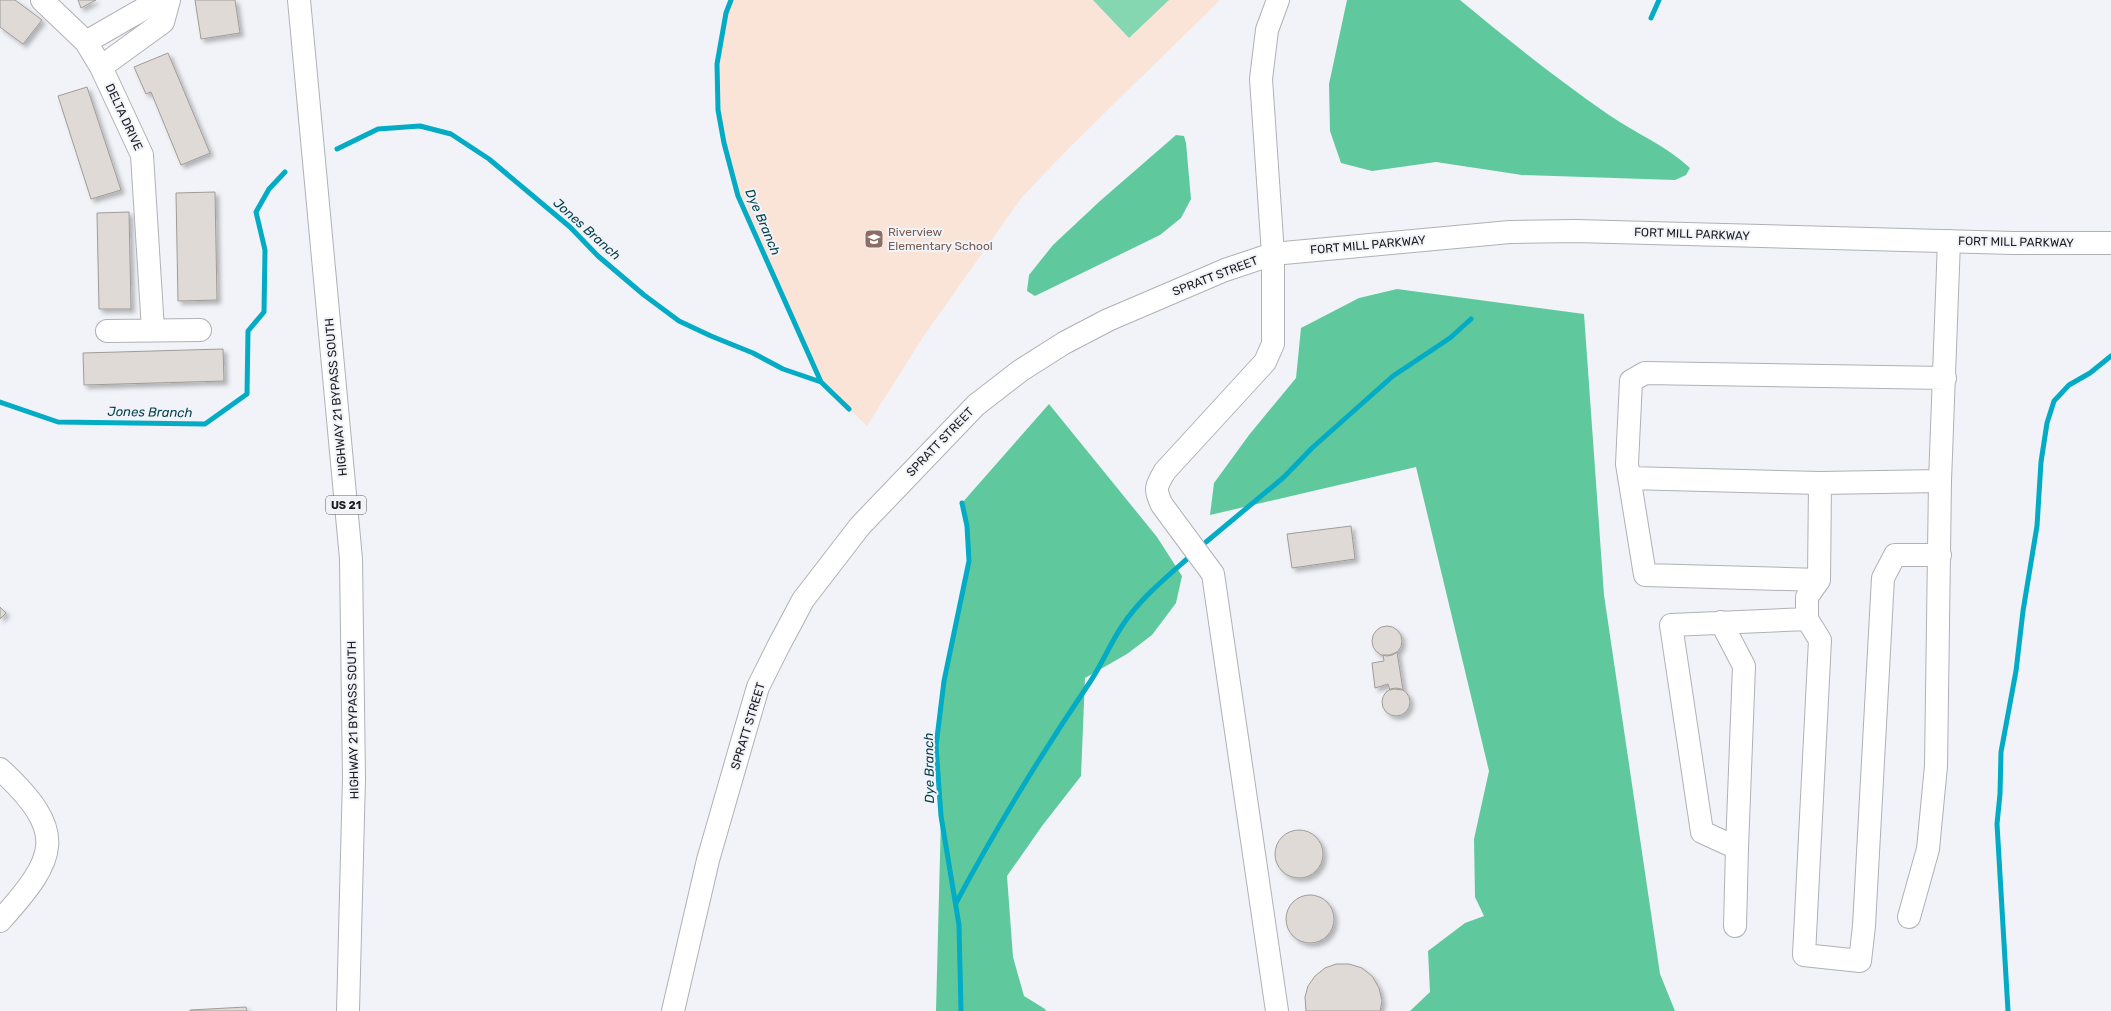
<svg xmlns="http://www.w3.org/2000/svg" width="2111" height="1011" font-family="Rubik,sans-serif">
<defs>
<filter id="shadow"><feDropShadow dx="3.5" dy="3.5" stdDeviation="2" flood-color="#0004"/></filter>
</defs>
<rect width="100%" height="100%" fill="#f1f3f8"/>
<path fill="#fae4d7" d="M 731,0 L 1220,0 L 1071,146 L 1022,197 L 923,337 L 867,426 L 821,382 L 738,196 L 718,110 L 717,64 L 726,13 Z"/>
<path fill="#85d7b2" d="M 1093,0 L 1169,0 L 1129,38 Z"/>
<path fill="#5fc99d" d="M 1347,0 L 1460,0 C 1508,40 1557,79 1609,115 C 1635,133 1667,146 1690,168 L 1686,175 L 1675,180 L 1522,175 L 1436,162 L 1372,171 L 1341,163 L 1330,131 L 1329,84 Z
M 1176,135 L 1184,136 L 1186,143 L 1191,199 L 1181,218 L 1160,235 L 1035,296 L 1027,291 L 1029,275 L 1053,245 L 1100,201 Z
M 1397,289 L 1584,314 L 1604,595 L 1660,974 L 1675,1011 L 1410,1011 L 1430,992 L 1428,951 L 1465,923 L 1484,916 L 1475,897 L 1474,839 L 1489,771 L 1416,467 L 1210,515 L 1214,483 L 1249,435 L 1296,378 L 1301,328 L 1359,298 Z
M 1049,404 L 1157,537 L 1182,576 L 1176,603 L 1152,635 L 1127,654 L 1085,678 L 1081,776 L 1042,826 L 1007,876 L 1013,957 L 1024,996 L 1045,1009 L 1046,1011 L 936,1011 L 941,816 L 936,746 L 944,681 L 969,561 L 967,526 L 962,503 Z"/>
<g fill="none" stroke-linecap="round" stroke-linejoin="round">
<path stroke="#03abc5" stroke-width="5" d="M 731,0 L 726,13 L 717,64 L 718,110 L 724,143 L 738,196 L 821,382 L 849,409
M 1651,18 L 1659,0
M 337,149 L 378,129 L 420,126 L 451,134 L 489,159 L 570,227 L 598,256 L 644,295 L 679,321 L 711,336 L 753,353 L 783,369 L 821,382
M 0,402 L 58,422 L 205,424 L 247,394 L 248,331 L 264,312 L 265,250 L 256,212 L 269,189 L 285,172
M 1206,542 L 1284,477 L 1312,448 L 1393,376 L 1450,338 L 1471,319
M 956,903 C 997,826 1042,753 1090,682 C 1102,664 1110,644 1122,626 C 1139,600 1163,580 1187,559
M 961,1011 L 959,925 L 941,816 L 936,746 L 944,681 L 969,561 L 967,526 L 962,503
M 2008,1011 L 1997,824 L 2000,794 L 2001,752 L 2016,671 L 2023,611 L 2037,526 L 2041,462 L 2047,423 L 2054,401 L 2069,385 L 2090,373 L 2111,356"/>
</g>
<path fill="#dfdad6" stroke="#a09c98" filter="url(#shadow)" d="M 0,0 L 15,0 L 42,20 L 23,44 L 0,27 Z
M 78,0 L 96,0 L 81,8 Z
M 195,0 L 235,0 L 240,33 L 201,39 Z
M 168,53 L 210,153 L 181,165 L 151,92 L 146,94 L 134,67 Z
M 87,87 L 121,190 L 91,199 L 58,96 Z
M 215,192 L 217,300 L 178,301 L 176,193 Z
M 129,212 L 131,309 L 99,309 L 97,213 Z
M 223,349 L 224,381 L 84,385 L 83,353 Z
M 1351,526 L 1355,559 L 1292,568 L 1287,534 Z
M 0,607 L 6,613 L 0,619 Z
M1372 641a15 15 0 1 1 30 0a15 15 0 1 1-30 0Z
M 1397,652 L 1403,690 L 1394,689 L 1390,690 L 1388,684 L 1375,688 L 1372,663 L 1384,661 L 1383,655 L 1390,655 Z
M1382 702a14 14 0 1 1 28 0a14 14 0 1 1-28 0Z
M1275 854a24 24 0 1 1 48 0a24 24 0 1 1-48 0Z
M1286 919a24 24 0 1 1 48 0a24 24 0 1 1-48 0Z
M 1336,964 L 1349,964 L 1362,968 L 1372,976 L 1379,988 L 1382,1001 L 1380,1011 L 1306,1011 L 1305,997 L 1308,986 L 1315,976 L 1325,968 Z
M 246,1007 L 247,1011 L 190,1011 L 190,1010 Z"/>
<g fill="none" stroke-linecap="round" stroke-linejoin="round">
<defs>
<path id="minor" d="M 42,0 L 86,42 L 101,67 L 142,155 L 153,330
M 86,42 L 159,0
M 101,67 L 163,22 L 169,0
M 1273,254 L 1273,344 L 1265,362 L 1165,471 C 1156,486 1154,489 1162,505 L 1213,574 L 1277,1011
M 107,331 L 200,330
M 1629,478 L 1820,483 L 1940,481 L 1949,241
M 1819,580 L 1645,575 L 1627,464 L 1631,381 L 1645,373 L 1945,378
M 1807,619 L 1820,640 L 1804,955 L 1860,961 L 1864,926 L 1883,578 L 1895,555 L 1940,555
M 1721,622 L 1744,666 L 1737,848
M 0,769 C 68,832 58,857 0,921
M 1909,917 L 1928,849 L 1936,766 L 1940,481
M 1735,926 L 1737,848 L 1702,832 L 1671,625 L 1807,619 L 1807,597 L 1819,580 L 1820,483"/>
<path id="major" d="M 299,0 L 351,559 L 354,778 L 348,1011
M 1273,254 L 1261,79 L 1267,30 L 1278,0
M 673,1011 L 708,860 L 746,728 L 758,687 L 778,647 L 803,600 L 860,526 L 976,405 L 1020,371 L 1064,343 L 1108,320 L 1225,270 L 1273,254 L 1510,232 L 1575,231 L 2013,243 L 2111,243"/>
</defs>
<use href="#minor" stroke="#afb1b6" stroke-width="24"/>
<use href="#major" stroke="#afb1b6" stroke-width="24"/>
<use href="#minor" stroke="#fff" stroke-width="22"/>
<use href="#major" stroke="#fff" stroke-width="22"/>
</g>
<defs>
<symbol id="school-square" viewBox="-11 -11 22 22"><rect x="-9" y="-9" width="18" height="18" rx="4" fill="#8d6e63" stroke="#f1f3f8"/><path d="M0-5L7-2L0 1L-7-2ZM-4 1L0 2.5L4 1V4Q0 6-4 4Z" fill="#fff"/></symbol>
</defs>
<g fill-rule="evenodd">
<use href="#school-square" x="863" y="228" width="22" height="22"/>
</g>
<g text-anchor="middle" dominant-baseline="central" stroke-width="4" stroke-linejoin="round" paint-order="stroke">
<rect fill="#f1f3f8" stroke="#5b5c5f" stroke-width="1" x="326" y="496" width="40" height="18" rx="3"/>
<g font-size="11" font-weight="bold" fill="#1b1c1e">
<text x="346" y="505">US 21</text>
</g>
<g font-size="12" fill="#1b1c1e" stroke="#f1f3f8">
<text transform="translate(124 117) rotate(65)">DELTA DRIVE</text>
<text transform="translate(1692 234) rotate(2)">FORT MILL PARKWAY</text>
<text transform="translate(2016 242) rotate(1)">FORT MILL PARKWAY</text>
<text transform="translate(1368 245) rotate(-5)">FORT MILL PARKWAY</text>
<text transform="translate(1215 276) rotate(-21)">SPRATT STREET</text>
<text transform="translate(336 397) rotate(-95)">HIGHWAY 21 BYPASS SOUTH</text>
<text transform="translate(940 442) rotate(-46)">SPRATT STREET</text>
<text transform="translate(353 720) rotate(-91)">HIGHWAY 21 BYPASS SOUTH</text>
<text transform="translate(748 726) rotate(-73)">SPRATT STREET</text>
</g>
<g font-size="12" fill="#785e54" stroke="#f1f3f8" text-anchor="start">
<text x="888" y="232">Riverview<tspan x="888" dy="14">Elementary School</tspan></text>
</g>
<g font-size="13" font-style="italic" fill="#003f4a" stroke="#f1f3f8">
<text transform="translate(763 222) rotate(67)">Dye Branch</text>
<text transform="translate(587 229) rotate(42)">Jones Branch</text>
<text transform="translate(150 412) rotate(1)">Jones Branch</text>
<text transform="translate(929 768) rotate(-91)">Dye Branch</text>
</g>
</g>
</svg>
